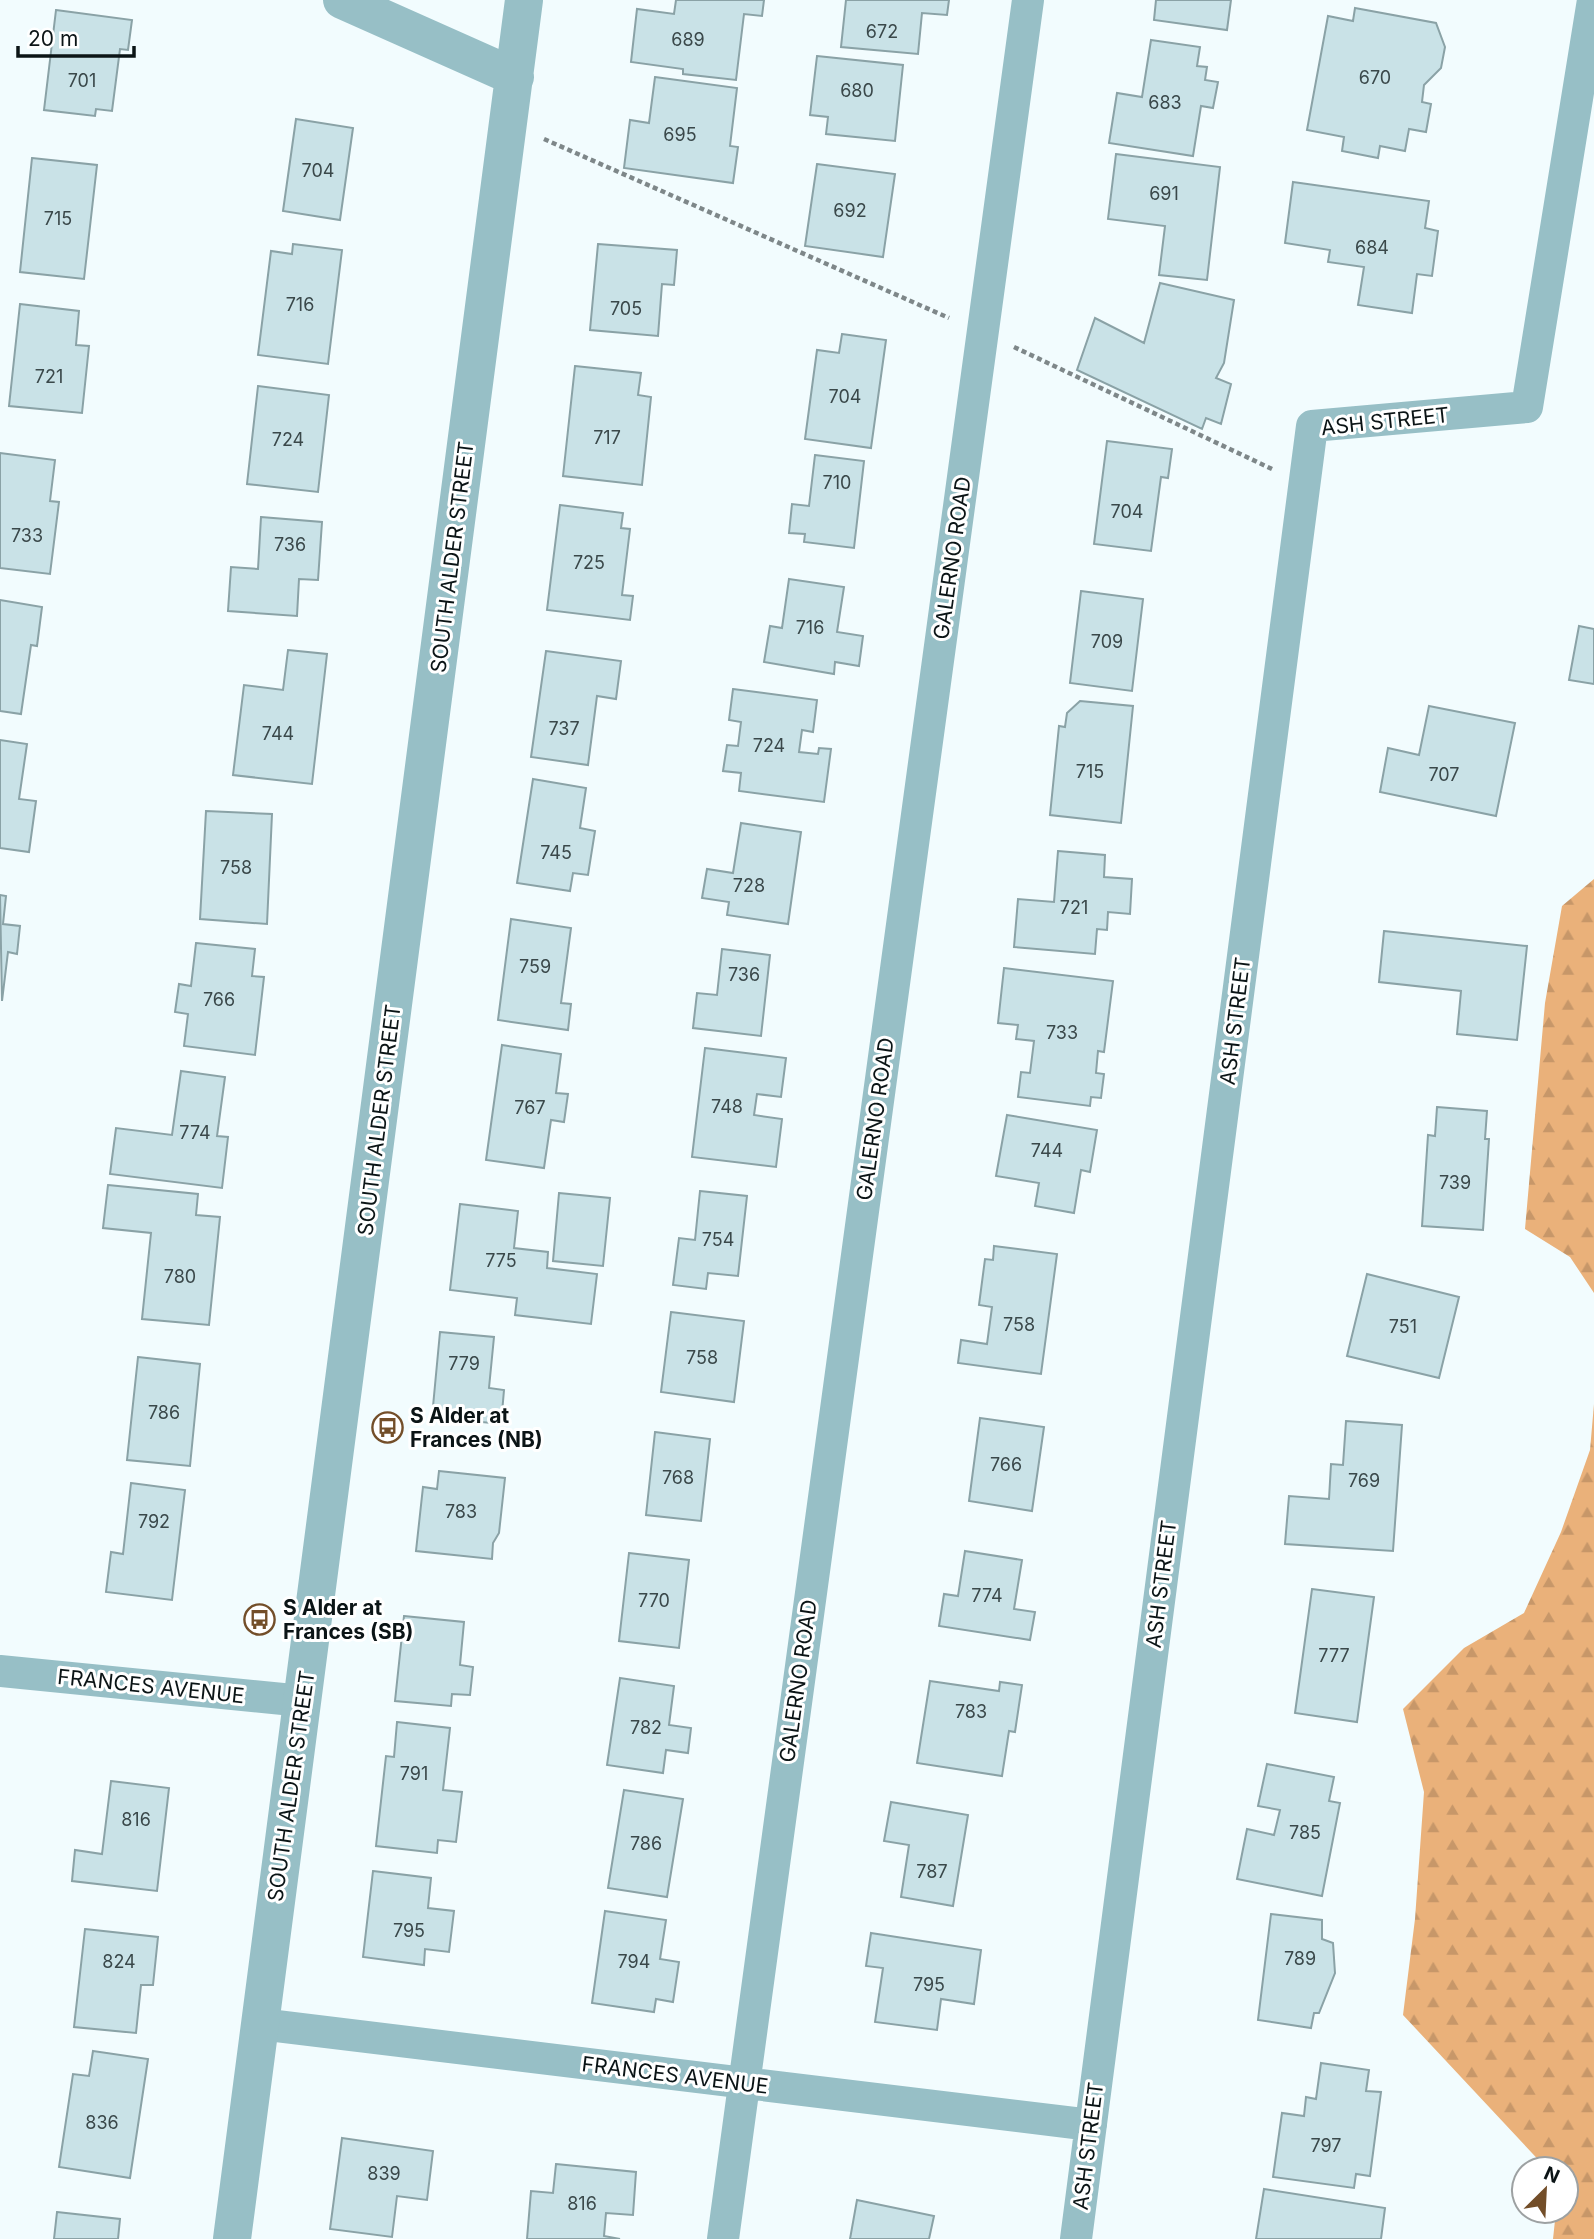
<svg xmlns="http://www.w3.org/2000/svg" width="1594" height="2239" font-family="Inter,sans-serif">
<defs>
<pattern id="forest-firs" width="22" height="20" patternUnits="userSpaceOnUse" patternTransform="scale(1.75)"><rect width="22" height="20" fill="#eab17a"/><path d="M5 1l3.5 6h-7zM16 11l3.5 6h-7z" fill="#c79769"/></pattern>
</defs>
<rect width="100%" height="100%" fill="#f2fcfe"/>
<path fill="url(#forest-firs)" d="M 1594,879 L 1594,1293 L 1570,1257 L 1525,1229 L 1545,1003 L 1562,906 Z
M 1594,1404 L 1594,2239 L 1553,2239 L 1556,2211 L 1566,2211 L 1566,2169 L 1547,2169 L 1403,2015 L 1415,1919 L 1424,1792 L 1403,1709 L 1464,1648 L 1524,1613 L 1561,1532 L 1590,1450 Z"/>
<path fill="#c9e2e7" stroke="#8aa2a6" stroke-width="2" d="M 676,0 L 764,0 L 762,16 L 744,14 L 736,80 L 683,74 L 683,69 L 631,62 L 637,9 L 674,14 Z
M 846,0 L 949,0 L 947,15 L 922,13 L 918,54 L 841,47 Z
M 1156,0 L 1231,0 L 1227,30 L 1154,20 Z
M 1355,8 L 1436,23 L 1445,47 L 1441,68 L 1424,85 L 1422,102 L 1431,104 L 1426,132 L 1409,129 L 1405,151 L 1380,146 L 1378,158 L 1342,151 L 1344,137 L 1307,130 L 1328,16 L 1353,21 Z
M 56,10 L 132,20 L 128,50 L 120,49 L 112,111 L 96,109 L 95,116 L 44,110 Z
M 1151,40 L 1200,47 L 1197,66 L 1207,67 L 1205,80 L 1218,82 L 1213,108 L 1201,106 L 1193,156 L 1109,143 L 1117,93 L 1142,97 Z
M 817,56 L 903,65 L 895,141 L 826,134 L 828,117 L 810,115 Z
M 655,77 L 737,88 L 730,146 L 738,147 L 733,183 L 624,168 L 630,120 L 649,123 Z
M 296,119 L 353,128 L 340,220 L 283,211 Z
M 1116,154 L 1220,167 L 1207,280 L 1159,275 L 1165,226 L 1108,219 Z
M 32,158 L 97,165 L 84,279 L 20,272 Z
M 817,164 L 895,174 L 883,257 L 805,246 Z
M 1293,182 L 1429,201 L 1425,228 L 1438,231 L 1432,276 L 1417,274 L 1412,313 L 1358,305 L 1364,267 L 1328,262 L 1330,250 L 1285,243 Z
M 293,244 L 342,250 L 328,364 L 258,355 L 271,251 L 292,254 Z
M 598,244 L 677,250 L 674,285 L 662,284 L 658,336 L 590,330 Z
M 1160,283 L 1234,300 L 1224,363 L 1216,378 L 1231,384 L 1221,424 L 1206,418 L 1202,429 L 1077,370 L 1095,318 L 1144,343 Z
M 20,304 L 79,311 L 76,345 L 89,346 L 82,413 L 9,406 Z
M 842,334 L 886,340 L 871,448 L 805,439 L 817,350 L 839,353 Z
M 575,366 L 641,373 L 638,395 L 651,397 L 642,485 L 563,476 Z
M 258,386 L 329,395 L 318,492 L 247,484 Z
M 1107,441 L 1172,449 L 1168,478 L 1161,477 L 1151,551 L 1094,544 Z
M 0,453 L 55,460 L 50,501 L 59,502 L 50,574 L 0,568 Z
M 815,455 L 864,461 L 854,548 L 804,542 L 805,534 L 789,533 L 792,504 L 809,506 Z
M 560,505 L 623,513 L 621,528 L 630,529 L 622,595 L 633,596 L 630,620 L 547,610 Z
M 261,517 L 322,522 L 318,580 L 299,579 L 297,616 L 228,611 L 231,567 L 258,569 Z
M 789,579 L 844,587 L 837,632 L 863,636 L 859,666 L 835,662 L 834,674 L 764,662 L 770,626 L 782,628 Z
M 1081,591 L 1143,599 L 1132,691 L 1070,683 Z
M 0,600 L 42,607 L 37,646 L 31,645 L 21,714 L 0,711 Z
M 1579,626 L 1594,629 L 1594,684 L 1569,680 Z
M 288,650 L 327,654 L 312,784 L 233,775 L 244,685 L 283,690 Z
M 546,651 L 621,661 L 616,699 L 597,696 L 588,765 L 531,757 Z
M 733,689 L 817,700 L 813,732 L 802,730 L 799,752 L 818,754 L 819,748 L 831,749 L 824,802 L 739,791 L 741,773 L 723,771 L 727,745 L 738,746 L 741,722 L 729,720 Z
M 1080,701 L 1133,706 L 1121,823 L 1050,815 L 1059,726 L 1065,727 L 1067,713 Z
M 1429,706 L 1515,723 L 1496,816 L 1380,792 L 1388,748 L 1419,755 Z
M 0,740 L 27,744 L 19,799 L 36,801 L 29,852 L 0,848 Z
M 533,779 L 586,788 L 580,828 L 595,831 L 588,875 L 573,873 L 570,891 L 517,883 Z
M 206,811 L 272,814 L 267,924 L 200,919 Z
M 741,823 L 801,832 L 788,924 L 727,915 L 729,902 L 702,898 L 707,869 L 733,873 Z
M 1058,851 L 1105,855 L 1104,877 L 1132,879 L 1130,914 L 1108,912 L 1107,930 L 1097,929 L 1095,954 L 1014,947 L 1018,899 L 1054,902 Z
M 0,895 L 6,896 L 3,924 L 20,926 L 17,954 L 8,952 L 2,1001 Z
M 511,919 L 571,928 L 561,1003 L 571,1004 L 568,1030 L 498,1020 Z
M 1384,931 L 1527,946 L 1517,1040 L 1457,1034 L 1461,991 L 1379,982 Z
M 196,943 L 255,949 L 252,976 L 264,977 L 255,1055 L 184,1046 L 188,1014 L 175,1012 L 179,984 L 191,986 Z
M 722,949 L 770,955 L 761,1036 L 693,1028 L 697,993 L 717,995 Z
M 1004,968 L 1113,981 L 1104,1052 L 1098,1051 L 1096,1073 L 1104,1074 L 1101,1098 L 1091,1097 L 1090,1106 L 1018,1097 L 1021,1072 L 1030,1073 L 1034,1041 L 1016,1039 L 1018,1025 L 998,1023 Z
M 502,1045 L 561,1054 L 556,1093 L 568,1094 L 564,1122 L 551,1120 L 544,1168 L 486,1160 Z
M 705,1048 L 786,1058 L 781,1097 L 757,1094 L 754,1115 L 782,1119 L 776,1167 L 692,1157 Z
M 181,1071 L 225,1077 L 217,1136 L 228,1137 L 222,1188 L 110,1174 L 116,1128 L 172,1135 Z
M 1437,1107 L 1487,1111 L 1485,1139 L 1489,1139 L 1483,1230 L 1422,1226 L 1428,1135 L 1435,1136 Z
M 1007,1115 L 1097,1130 L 1090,1172 L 1081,1170 L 1074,1213 L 1035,1206 L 1039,1183 L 996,1176 Z
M 108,1185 L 198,1194 L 196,1215 L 220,1217 L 209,1325 L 142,1319 L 151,1233 L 103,1228 Z
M 700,1191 L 747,1196 L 738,1276 L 708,1273 L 706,1289 L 673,1285 L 679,1238 L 695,1240 Z
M 559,1193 L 610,1198 L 603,1266 L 553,1261 Z
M 460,1204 L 518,1211 L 514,1248 L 548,1252 L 547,1268 L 597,1274 L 591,1324 L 515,1315 L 517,1298 L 450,1290 Z
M 994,1246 L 1057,1254 L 1041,1374 L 958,1363 L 961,1340 L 987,1344 L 992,1307 L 979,1305 L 985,1259 L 993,1260 Z
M 1367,1274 L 1459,1297 L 1439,1378 L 1347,1356 Z
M 671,1312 L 744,1321 L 734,1402 L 661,1392 Z
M 440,1332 L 494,1337 L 489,1388 L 504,1390 L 501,1424 L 432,1417 Z
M 138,1357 L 200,1364 L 190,1466 L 127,1460 Z
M 980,1418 L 1044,1427 L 1032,1511 L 969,1501 Z
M 1346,1421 L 1402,1425 L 1393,1551 L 1285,1544 L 1289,1496 L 1329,1499 L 1331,1464 L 1343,1465 Z
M 655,1432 L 710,1439 L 701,1521 L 646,1515 Z
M 439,1471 L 505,1478 L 499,1533 L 493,1543 L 492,1559 L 416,1551 L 423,1487 L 437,1489 Z
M 131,1483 L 185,1490 L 172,1600 L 106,1592 L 111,1552 L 123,1554 Z
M 965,1551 L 1022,1560 L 1014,1609 L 1035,1612 L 1030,1640 L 939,1626 L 944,1594 L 958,1596 Z
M 629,1553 L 689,1560 L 679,1648 L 619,1641 Z
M 1312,1589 L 1374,1597 L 1357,1722 L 1295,1713 Z
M 404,1616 L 464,1622 L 460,1665 L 473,1667 L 470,1695 L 452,1694 L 451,1706 L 395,1701 Z
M 620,1678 L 674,1686 L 669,1725 L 691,1728 L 688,1753 L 666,1750 L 663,1773 L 607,1765 Z
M 930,1681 L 999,1691 L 1000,1682 L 1022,1685 L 1015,1732 L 1009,1731 L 1002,1776 L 917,1763 Z
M 397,1722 L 450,1728 L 443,1790 L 462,1792 L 456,1842 L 438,1840 L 437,1853 L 376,1846 L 386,1756 L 394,1757 Z
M 1267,1764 L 1334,1777 L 1329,1801 L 1340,1803 L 1322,1896 L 1237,1879 L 1247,1829 L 1274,1835 L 1280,1810 L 1258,1806 Z
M 111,1781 L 169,1788 L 157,1891 L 72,1881 L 75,1850 L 102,1854 Z
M 624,1790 L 683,1799 L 667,1897 L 608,1888 Z
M 891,1802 L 968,1815 L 953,1906 L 901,1897 L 909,1845 L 884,1841 Z
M 373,1871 L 431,1878 L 428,1908 L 454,1911 L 449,1952 L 425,1949 L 424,1965 L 363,1957 Z
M 605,1911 L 666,1920 L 660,1959 L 679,1962 L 673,2002 L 656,1999 L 654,2012 L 592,2003 Z
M 1271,1914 L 1322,1920 L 1322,1939 L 1333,1943 L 1335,1973 L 1319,2013 L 1314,2013 L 1311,2028 L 1258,2020 Z
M 85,1929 L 158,1937 L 153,1985 L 141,1985 L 136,2033 L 74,2027 Z
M 871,1933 L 981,1950 L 974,2004 L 941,1999 L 937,2030 L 875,2022 L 883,1968 L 866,1966 Z
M 93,2051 L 148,2059 L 130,2178 L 59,2167 L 73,2074 L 89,2076 Z
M 1321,2063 L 1369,2070 L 1366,2091 L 1381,2092 L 1370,2176 L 1356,2174 L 1354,2188 L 1273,2177 L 1282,2113 L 1304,2116 L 1306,2097 L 1316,2099 Z
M 342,2138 L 433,2151 L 427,2200 L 397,2196 L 392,2237 L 330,2229 Z
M 556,2164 L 636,2172 L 633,2215 L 606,2213 L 604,2236 L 620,2239 L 527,2239 L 531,2191 L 553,2193 Z
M 1264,2189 L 1385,2208 L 1381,2239 L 1256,2239 Z
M 857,2200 L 934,2216 L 929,2239 L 850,2239 Z
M 57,2212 L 120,2219 L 118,2239 L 54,2239 Z"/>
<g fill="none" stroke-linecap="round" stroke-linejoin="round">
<path stroke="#7e8789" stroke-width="4.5" stroke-dasharray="5 3.5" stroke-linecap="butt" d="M 544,139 L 949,318
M 1014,347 L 1272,469"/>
<path stroke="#97bfc6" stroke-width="32" d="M 0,1671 L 303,1701
M 260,2024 L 1091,2125
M 723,2239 L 1028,0
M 1076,2239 L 1312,426 L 1527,407 L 1593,0"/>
<path stroke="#97bfc6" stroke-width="38" d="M 342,0 L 515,77
M 232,2239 L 524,0"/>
</g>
<defs>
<symbol id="bus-ring" viewBox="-11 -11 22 22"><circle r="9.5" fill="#fff" stroke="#734e29" stroke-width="1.5"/><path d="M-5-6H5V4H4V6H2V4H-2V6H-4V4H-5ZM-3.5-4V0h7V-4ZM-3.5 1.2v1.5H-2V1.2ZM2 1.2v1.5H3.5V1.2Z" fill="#734e29"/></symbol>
</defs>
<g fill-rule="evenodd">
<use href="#bus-ring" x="370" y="1410" width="35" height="35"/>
<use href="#bus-ring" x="242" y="1602" width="35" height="35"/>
</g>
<g text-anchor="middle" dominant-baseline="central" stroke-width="6" stroke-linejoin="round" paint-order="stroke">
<g font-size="18" fill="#3a484a">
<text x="882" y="31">672</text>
<text x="688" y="39">689</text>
<text x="1375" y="77">670</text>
<text x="82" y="80">701</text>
<text x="857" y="90">680</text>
<text x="1165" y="102">683</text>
<text x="680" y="134">695</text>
<text x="318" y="170">704</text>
<text x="1164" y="193">691</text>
<text x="850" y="210">692</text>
<text x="58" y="218">715</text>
<text x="1372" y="247">684</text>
<text x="300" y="304">716</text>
<text x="626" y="308">705</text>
<text x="49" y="376">721</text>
<text x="845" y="396">704</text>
<text x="607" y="437">717</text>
<text x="288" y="439">724</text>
<text x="837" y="482">710</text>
<text x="1127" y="511">704</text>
<text x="27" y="535">733</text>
<text x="290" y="544">736</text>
<text x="589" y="562">725</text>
<text x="810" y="627">716</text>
<text x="1107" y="641">709</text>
<text x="564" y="728">737</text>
<text x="278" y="733">744</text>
<text x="769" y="745">724</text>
<text x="1090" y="771">715</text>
<text x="1444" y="774">707</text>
<text x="556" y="852">745</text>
<text x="236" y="867">758</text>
<text x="749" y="885">728</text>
<text x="1074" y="907">721</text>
<text x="535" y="966">759</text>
<text x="744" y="974">736</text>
<text x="219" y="999">766</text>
<text x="1062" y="1032">733</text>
<text x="727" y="1106">748</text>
<text x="530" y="1107">767</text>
<text x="195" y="1132">774</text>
<text x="1047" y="1150">744</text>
<text x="1455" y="1182">739</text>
<text x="718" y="1239">754</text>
<text x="501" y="1260">775</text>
<text x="180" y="1276">780</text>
<text x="1019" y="1324">758</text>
<text x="1403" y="1326">751</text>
<text x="702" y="1357">758</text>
<text x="464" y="1363">779</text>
<text x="164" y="1412">786</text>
<text x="1006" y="1464">766</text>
<text x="678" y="1477">768</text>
<text x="1364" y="1480">769</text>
<text x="461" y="1511">783</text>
<text x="154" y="1521">792</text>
<text x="987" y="1595">774</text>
<text x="654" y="1600">770</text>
<text x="1334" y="1655">777</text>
<text x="971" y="1711">783</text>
<text x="646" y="1727">782</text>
<text x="414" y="1773">791</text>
<text x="136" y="1819">816</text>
<text x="1305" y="1832">785</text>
<text x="646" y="1843">786</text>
<text x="932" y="1871">787</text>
<text x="409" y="1930">795</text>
<text x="1300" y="1958">789</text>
<text x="119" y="1961">824</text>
<text x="634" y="1961">794</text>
<text x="929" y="1984">795</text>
<text x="102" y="2122">836</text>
<text x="1326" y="2145">797</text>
<text x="384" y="2173">839</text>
<text x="582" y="2203">816</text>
</g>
<g font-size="21" fill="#0b1416" stroke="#fff">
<text transform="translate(1385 421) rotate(-6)">ASH STREET</text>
<text transform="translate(452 557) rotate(-83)">SOUTH ALDER STREET</text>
<text transform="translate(952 558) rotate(-82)">GALERNO ROAD</text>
<text transform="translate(1235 1021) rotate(-83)">ASH STREET</text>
<text transform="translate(875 1119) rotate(-82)">GALERNO ROAD</text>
<text transform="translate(379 1120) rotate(-83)">SOUTH ALDER STREET</text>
<text transform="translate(1161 1584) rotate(-83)">ASH STREET</text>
<text transform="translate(798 1681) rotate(-82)">GALERNO ROAD</text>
<text transform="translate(151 1686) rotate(6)">FRANCES AVENUE</text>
<text transform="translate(291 1786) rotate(-82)">SOUTH ALDER STREET</text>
<text transform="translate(675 2075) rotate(7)">FRANCES AVENUE</text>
<text transform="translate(1088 2146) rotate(-83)">ASH STREET</text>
</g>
<g font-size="21" font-weight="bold" fill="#0b1416" stroke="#fff" text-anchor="start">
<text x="410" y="1415">S Alder at<tspan x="410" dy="24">Frances (NB)</tspan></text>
<text x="283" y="1607">S Alder at<tspan x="283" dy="24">Frances (SB)</tspan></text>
</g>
</g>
<g transform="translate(1545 2190) rotate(24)"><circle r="33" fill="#ffffff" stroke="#9da1a2" stroke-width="2"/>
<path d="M0-5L12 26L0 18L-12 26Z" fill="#734e29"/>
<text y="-10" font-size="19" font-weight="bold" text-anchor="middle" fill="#0b1416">N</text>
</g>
<path d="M18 46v10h116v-10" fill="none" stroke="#0b1416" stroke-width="3.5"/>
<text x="28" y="46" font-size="21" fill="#0b1416" stroke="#ffffff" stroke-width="5" paint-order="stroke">20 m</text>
</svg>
